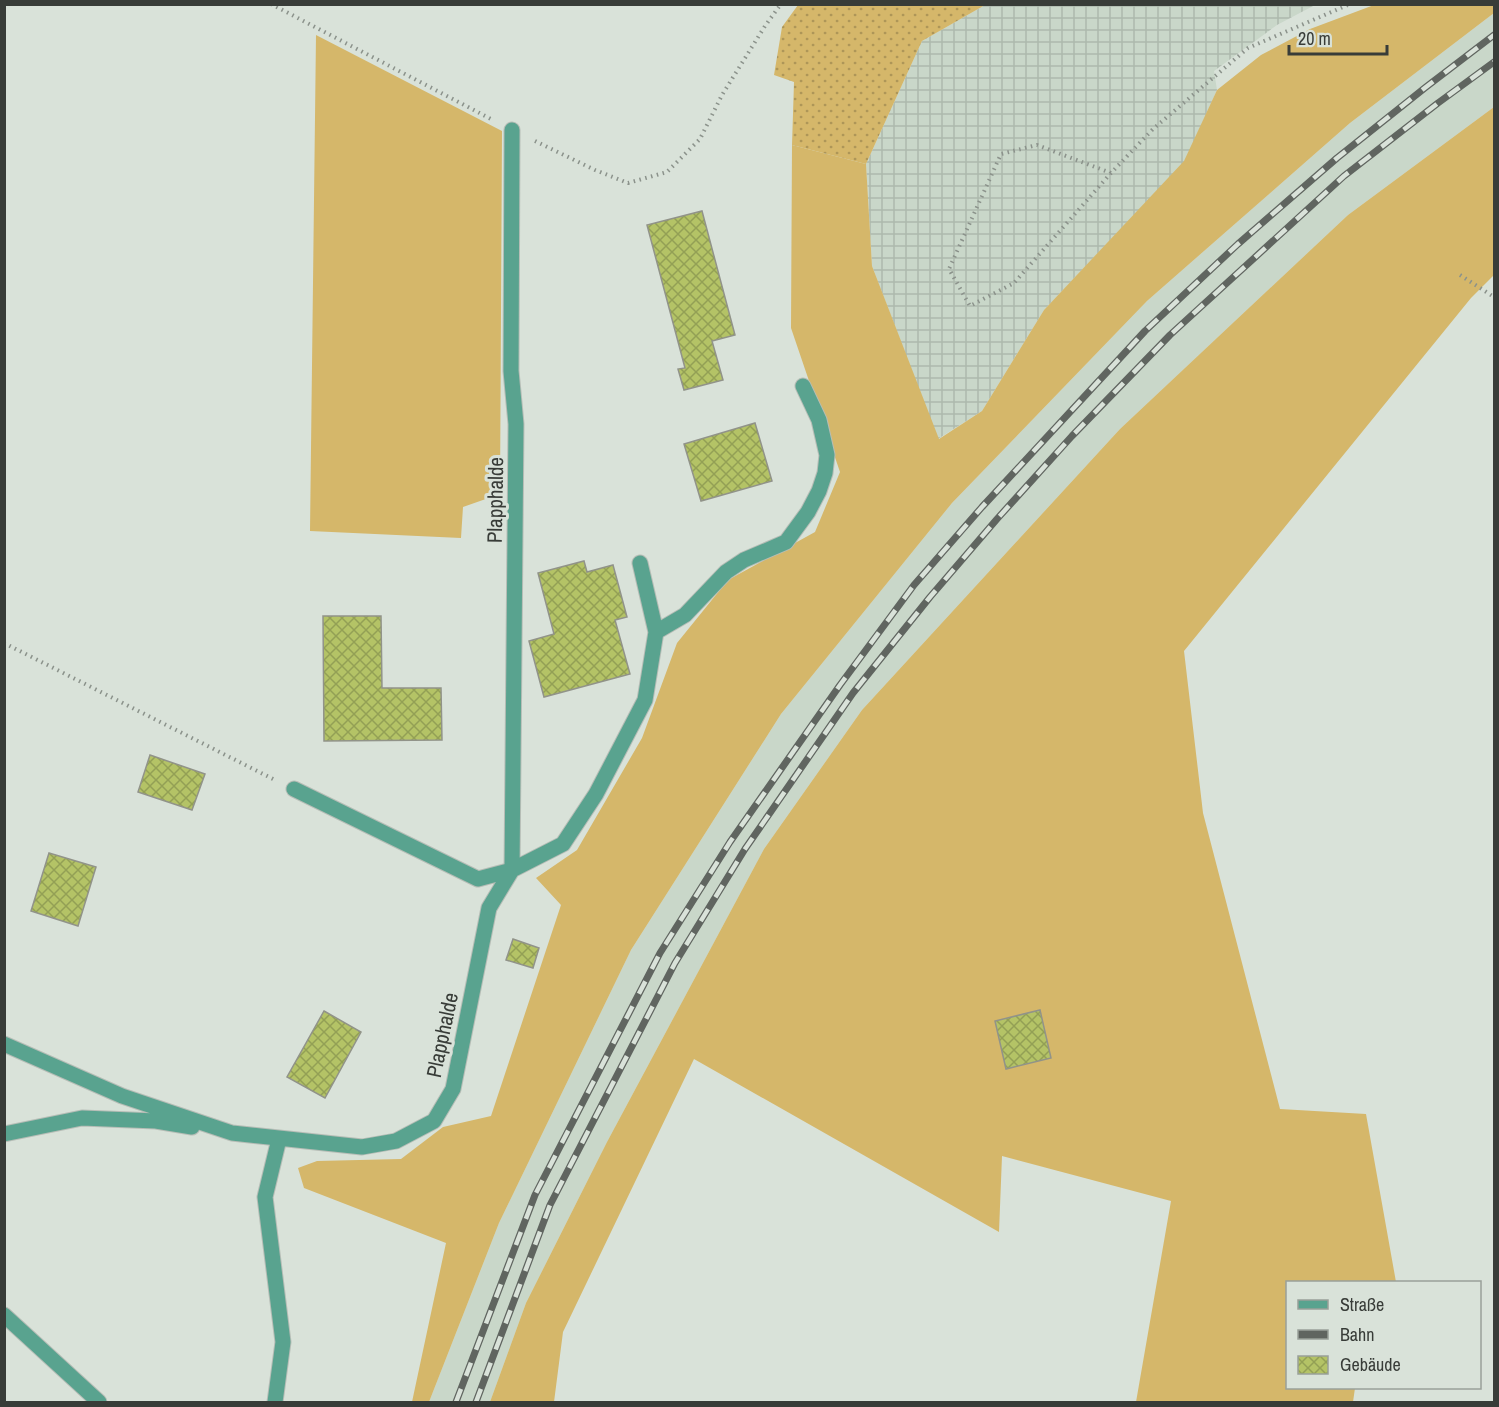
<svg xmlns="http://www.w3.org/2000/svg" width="1499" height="1407" font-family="'Archivo Narrow',sans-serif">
<defs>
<pattern id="industrial-grid" width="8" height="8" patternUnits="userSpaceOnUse" patternTransform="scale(1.5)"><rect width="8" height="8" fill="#c9d7c9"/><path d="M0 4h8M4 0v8" fill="none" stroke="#adb9ad"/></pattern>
<pattern id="garden-dots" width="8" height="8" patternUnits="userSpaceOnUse" patternTransform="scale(1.5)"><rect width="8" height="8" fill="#d5b76a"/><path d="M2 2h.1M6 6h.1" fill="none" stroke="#ae9658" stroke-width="1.8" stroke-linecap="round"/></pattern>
<pattern id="building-cross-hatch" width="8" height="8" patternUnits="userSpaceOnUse" patternTransform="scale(1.5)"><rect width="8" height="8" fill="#b4c366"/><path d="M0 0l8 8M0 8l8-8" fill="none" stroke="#93a055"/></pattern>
</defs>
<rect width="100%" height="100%" fill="#d9e2d9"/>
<path fill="#c9d7c9" d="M 1494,13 L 1494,107 L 1348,215 L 1120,429 L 862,710 L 764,849 L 607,1142 L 526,1303 L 490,1402 L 429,1402 L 499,1223 L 631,950 L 781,714 L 952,503 L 1147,301 L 1350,123 Z"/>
<path fill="url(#industrial-grid)" d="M 985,5 L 1315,5 L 1277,25 L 1214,71 L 1217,90 L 1185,161 L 1044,310 L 982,411 L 938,439 L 872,266 L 866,164 L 922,41 Z"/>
<path fill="#d5b76a" d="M 1374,5 L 1494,5 L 1494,13 L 1350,123 L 1147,301 L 952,503 L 781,714 L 631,950 L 499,1223 L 429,1402 L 412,1402 L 446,1243 L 304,1188 L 298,1168 L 317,1161 L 401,1159 L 443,1127 L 491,1116 L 561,905 L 536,878 L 577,850 L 642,738 L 677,643 L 728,580 L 815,532 L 840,472 L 791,328 L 792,145 L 866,164 L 872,266 L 939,439 L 982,411 L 1044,310 L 1184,161 L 1217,90 L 1261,55 L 1310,29 Z
M 316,35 L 502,131 L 500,494 L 463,507 L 461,538 L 310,531 Z
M 1494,107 L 1494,275 L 1471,298 L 1184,651 L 1203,813 L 1280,1109 L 1366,1114 L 1396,1282 L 1288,1282 L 1288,1388 L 1355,1388 L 1353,1402 L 1136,1402 L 1171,1201 L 1002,1156 L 999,1232 L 694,1059 L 563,1332 L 554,1402 L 490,1402 L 526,1303 L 607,1142 L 764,849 L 862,710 L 1120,429 L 1348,215 Z"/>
<path fill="url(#garden-dots)" d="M 798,5 L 798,4 L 985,5 L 922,41 L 866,164 L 792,145 L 794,82 L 774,75 L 782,27 Z"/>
<path fill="url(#building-cross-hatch)" stroke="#919389" stroke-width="1.5" d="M 702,211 L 735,335 L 712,341 L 723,380 L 684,390 L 678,369 L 685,368 L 647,225 Z
M 755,423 L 772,481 L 701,501 L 684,444 Z
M 584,561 L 587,572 L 613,565 L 627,617 L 615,620 L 630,674 L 544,697 L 529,641 L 554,634 L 538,573 Z
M 323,616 L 381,616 L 382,688 L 441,688 L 442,740 L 324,741 Z
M 150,755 L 205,774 L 192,810 L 138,792 Z
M 49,853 L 96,867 L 78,926 L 31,911 Z
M 513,939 L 539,948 L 533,968 L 506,960 Z
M 1040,1010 L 1051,1058 L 1006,1069 L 995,1021 Z
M 324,1011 L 361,1032 L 325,1098 L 287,1077 Z"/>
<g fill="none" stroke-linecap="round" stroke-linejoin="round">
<defs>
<path id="minor" d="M 656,632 L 685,615 L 726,572 L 744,560 L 786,542 L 808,512 L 819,491 L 825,473 L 827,455 L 819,420 L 803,386
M 294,789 L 478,879 L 512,870 L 563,844 L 596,794 L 645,700 L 656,632 L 640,563
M 4,1044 L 122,1096 L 232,1133 L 362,1147 L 396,1141 L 434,1121 L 453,1089 L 489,908 L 512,870 L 516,424 L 511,371 L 512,130
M 4,1134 L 82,1118 L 156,1121 L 192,1127
M 4,1315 L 99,1402
M 275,1402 L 283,1342 L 265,1197 L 279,1139"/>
</defs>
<use href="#minor" stroke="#b6bdb6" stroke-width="17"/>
<path stroke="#8b928b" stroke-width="4" stroke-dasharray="1.5 4.5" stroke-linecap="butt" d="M 271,4 L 491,119
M 535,141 L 595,170 L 628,183 L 667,172 L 700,139 L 722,95 L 765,26 L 781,4
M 1111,173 L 1037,145 L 1001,154 L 949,269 L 970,306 L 1014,283 L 1111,173 L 1153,129 L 1248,48 L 1350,4
M 1460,275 L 1494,297
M 4,643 L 275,780"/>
<use href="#minor" stroke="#59a38f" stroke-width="15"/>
<defs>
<path id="rail" d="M 456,1402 L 535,1195 L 660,953 L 730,842 L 840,685 L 914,585 L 982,507 L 1145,331 L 1238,244 L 1337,158 L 1426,87 L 1494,35
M 476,1402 L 550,1205 L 675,963 L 745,849 L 853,693 L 930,597 L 997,519 L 1072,436 L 1170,335 L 1344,176 L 1438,103 L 1494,62"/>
</defs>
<use href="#rail" stroke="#606560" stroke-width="7"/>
<use href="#rail" stroke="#d9e2d9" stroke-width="4.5" stroke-dasharray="14" stroke-linecap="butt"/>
</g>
<g text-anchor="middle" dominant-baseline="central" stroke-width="6" stroke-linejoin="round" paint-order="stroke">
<g font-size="21" fill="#383c38" stroke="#d9e2d9">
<text transform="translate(495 500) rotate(-89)">Plapphalde</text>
<text transform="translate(442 1035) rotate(-78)">Plapphalde</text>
</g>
</g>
<rect width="1499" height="1407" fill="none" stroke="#383c38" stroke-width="12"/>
<rect x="1286" y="1281" width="195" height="108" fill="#d9e2d9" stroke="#99a099" stroke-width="1.5"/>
<rect x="1298" y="1300" width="30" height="9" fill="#59a38f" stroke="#99a099" stroke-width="1.5"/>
<text x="1340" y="1311" font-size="18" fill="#383c38">Straße</text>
<rect x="1298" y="1330" width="30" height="9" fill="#606560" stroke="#99a099" stroke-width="1.5"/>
<text x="1340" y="1341" font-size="18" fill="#383c38">Bahn</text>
<rect x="1298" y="1356" width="30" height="18" fill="url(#building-cross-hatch)" stroke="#99a099" stroke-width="1.5"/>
<text x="1340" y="1371" font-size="18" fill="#383c38">Gebäude</text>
<path d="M1289 45v9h98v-9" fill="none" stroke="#383c38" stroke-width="3"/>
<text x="1298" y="45" font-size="18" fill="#383c38" stroke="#d9e2d9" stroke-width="4.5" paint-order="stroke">20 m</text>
</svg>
